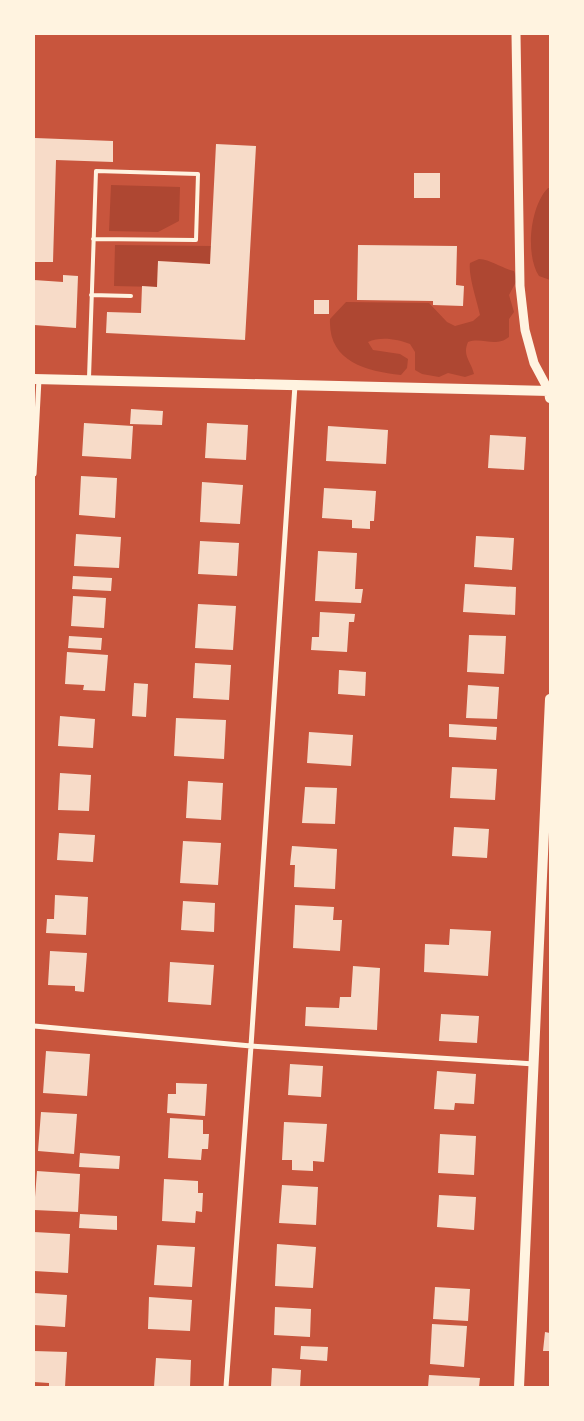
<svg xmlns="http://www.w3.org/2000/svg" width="584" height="1421" font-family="Commissioner,sans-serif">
<rect width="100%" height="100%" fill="#c8553d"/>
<path fill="#ae4732" d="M 111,185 L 180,187 L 179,221 L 158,232 L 109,231 Z
M 548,188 L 550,188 L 550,280 L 539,276 C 525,255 530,206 548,188 Z
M 115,245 L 211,246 L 210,264 L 158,261 L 157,287 L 114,286 Z
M 479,259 C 492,260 501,268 514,271 L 517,280 L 509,295 L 514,312 L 509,319 L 509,337 C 495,348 483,337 468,342 C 462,356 471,361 474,374 L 465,377 L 448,373 L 439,377 L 422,374 L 415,370 L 415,352 L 410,344 C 398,339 380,336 368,342 L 373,350 L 400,354 L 408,359 L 407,368 L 401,375 C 365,371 328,361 330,319 L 346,302 L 429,303 L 447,322 L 455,326 L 473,321 L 480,315 C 477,301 468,275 470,263 Z"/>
<path fill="#f7dbc8" d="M 35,138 L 113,141 L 113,162 L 56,160 L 53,262 L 34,262 Z
M 216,144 L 256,146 L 245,340 L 106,333 L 107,312 L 141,313 L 142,286 L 157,287 L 158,261 L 210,264 Z
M 414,173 L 440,173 L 440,198 L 414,198 Z
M 358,245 L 457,246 L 456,285 L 464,286 L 463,306 L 433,305 L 433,301 L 357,300 Z
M 63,275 L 78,276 L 76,328 L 34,325 L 34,280 L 63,282 Z
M 314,300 L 329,300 L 329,314 L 314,314 Z
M 131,409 L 163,411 L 162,425 L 130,424 Z
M 84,423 L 133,426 L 131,459 L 82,456 Z
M 207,423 L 248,425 L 246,460 L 205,458 Z
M 328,426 L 388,430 L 386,464 L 326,461 Z
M 490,435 L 526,437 L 524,470 L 488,468 Z
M 81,476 L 117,478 L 115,518 L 79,515 Z
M 202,482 L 243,485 L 240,524 L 200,522 Z
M 324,488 L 376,491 L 374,521 L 370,521 L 370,529 L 352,528 L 352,520 L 322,518 Z
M 76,534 L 121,537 L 119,568 L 74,566 Z
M 476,536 L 514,538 L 512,570 L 474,567 Z
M 200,541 L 239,543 L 237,576 L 198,574 Z
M 318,551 L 357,553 L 355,589 L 363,589 L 361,603 L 315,601 Z
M 73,576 L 112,578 L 111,591 L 72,589 Z
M 465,584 L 516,587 L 515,615 L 463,612 Z
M 73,596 L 106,598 L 104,628 L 71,626 Z
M 198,604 L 236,606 L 233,650 L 195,648 Z
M 320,612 L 355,614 L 354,622 L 349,622 L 347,652 L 311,650 L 312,637 L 319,637 Z
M 469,635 L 506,636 L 504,674 L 467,672 Z
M 69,636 L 102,638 L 101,650 L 68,648 Z
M 67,652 L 108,655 L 105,691 L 83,690 L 84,685 L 65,684 Z
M 195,663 L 231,665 L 229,700 L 193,698 Z
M 339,670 L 366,672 L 365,696 L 338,694 Z
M 134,683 L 148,684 L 146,717 L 132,716 Z
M 468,685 L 499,687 L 497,719 L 466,718 Z
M 60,716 L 95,719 L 93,748 L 58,746 Z
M 176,718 L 226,720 L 224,759 L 174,756 Z
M 449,724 L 497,727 L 496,740 L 449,737 Z
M 309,732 L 353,735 L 351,766 L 307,763 Z
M 452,767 L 497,769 L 495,800 L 450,798 Z
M 60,773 L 91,775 L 89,811 L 58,810 Z
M 188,781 L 223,783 L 221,820 L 186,818 Z
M 305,787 L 337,788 L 335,824 L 302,823 Z
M 454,827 L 489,829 L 487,858 L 452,856 Z
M 59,833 L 95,835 L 93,862 L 57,860 Z
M 183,841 L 221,843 L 218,885 L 180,883 Z
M 292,846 L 337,849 L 335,889 L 294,887 L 295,865 L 290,865 Z
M 55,895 L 88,897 L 86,935 L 46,933 L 47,919 L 54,919 Z
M 183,901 L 215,903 L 214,932 L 181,930 Z
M 295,905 L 334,907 L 333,920 L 342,920 L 340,951 L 293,948 Z
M 450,929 L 491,931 L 488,976 L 424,972 L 425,944 L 449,945 Z
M 50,951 L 87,953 L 84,992 L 75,991 L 75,986 L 48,985 Z
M 170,962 L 214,965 L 211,1005 L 168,1002 Z
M 353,966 L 380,968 L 377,1030 L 305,1026 L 306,1007 L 339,1008 L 340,997 L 351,997 Z
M 441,1014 L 479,1016 L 477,1043 L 439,1041 Z
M 46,1051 L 90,1054 L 87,1096 L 43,1093 Z
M 290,1064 L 323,1066 L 321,1097 L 288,1095 Z
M 437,1071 L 476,1074 L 474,1104 L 455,1103 L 454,1110 L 434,1109 Z
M 176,1083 L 207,1084 L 205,1116 L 167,1113 L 168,1094 L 176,1094 Z
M 41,1112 L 77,1114 L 74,1154 L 38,1151 Z
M 170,1118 L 203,1120 L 203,1134 L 209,1134 L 208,1149 L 202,1149 L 201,1160 L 168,1158 Z
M 284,1122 L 327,1124 L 324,1162 L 313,1161 L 313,1171 L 292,1170 L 292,1160 L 282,1160 Z
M 440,1134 L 476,1136 L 474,1175 L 438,1173 Z
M 80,1153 L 120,1156 L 119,1169 L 79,1167 Z
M 37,1171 L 80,1174 L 78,1212 L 34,1210 Z
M 164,1179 L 198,1181 L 198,1193 L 203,1193 L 202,1212 L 196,1211 L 195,1223 L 162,1221 Z
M 282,1185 L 318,1187 L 316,1225 L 279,1223 Z
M 439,1195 L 476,1197 L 474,1230 L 437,1227 Z
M 80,1214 L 117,1216 L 117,1230 L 79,1228 Z
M 34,1232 L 70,1234 L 68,1273 L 34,1271 Z
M 277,1244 L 316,1247 L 313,1288 L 275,1286 Z
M 157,1245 L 195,1247 L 192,1287 L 154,1285 Z
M 435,1287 L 470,1289 L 468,1321 L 433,1319 Z
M 34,1293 L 67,1295 L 65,1327 L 34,1325 Z
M 149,1297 L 192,1300 L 190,1331 L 148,1329 Z
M 275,1307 L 311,1309 L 310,1337 L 274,1335 Z
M 432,1324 L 467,1326 L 464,1367 L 430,1364 Z
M 545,1332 L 550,1333 L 550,1351 L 543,1351 Z
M 301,1346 L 328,1347 L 327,1361 L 300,1359 Z
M 34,1351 L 67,1352 L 65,1387 L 49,1387 L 49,1383 L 34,1382 Z
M 156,1358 L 191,1360 L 190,1387 L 154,1387 Z
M 272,1368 L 301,1370 L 300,1387 L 271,1387 Z
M 429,1375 L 480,1378 L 479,1387 L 428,1387 Z"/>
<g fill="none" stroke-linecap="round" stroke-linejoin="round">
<path stroke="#fff3e0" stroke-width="4" d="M 91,295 L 131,296
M 89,378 L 96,171 L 198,174 L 196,240 L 93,239"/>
<path stroke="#fff3e0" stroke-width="5" d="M 34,474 L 39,379
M 34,1026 L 251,1046 L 534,1064
M 226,1387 L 251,1046 L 295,385"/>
<path stroke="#fff3e0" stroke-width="9" d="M 516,34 L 520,286 L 525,330 L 534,363 L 549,391"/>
<path stroke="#fff3e0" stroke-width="10" d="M 34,379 L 549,391 L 550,398
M 519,1387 L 550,699"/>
</g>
<rect width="584" height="1421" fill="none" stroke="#fff3e0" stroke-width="70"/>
</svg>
